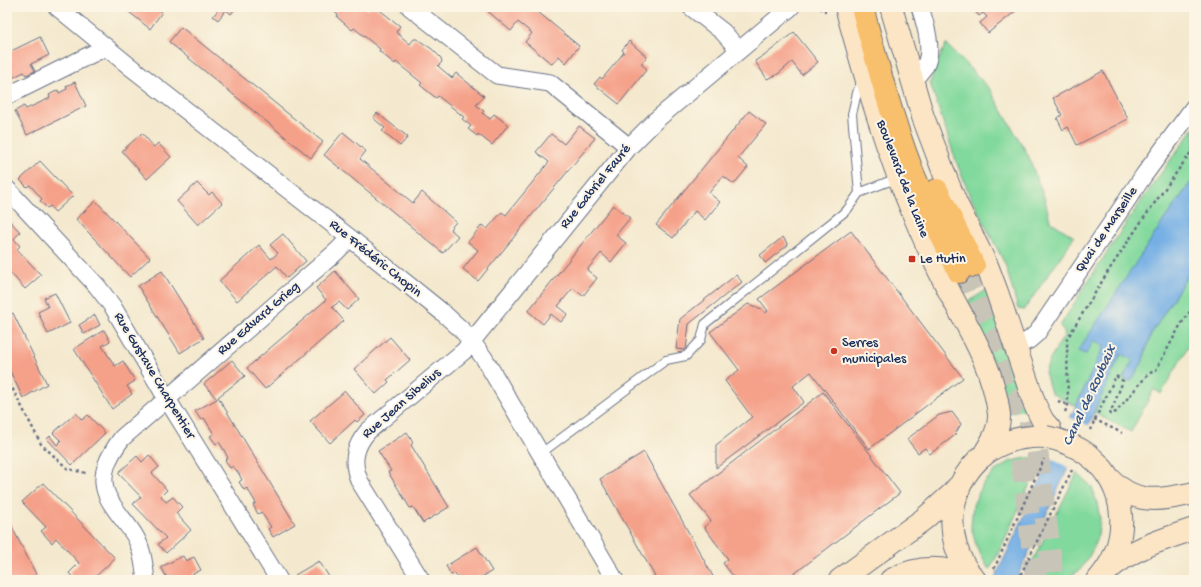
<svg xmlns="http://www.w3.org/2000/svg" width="1201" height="587" font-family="'Gochi Hand',sans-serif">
<rect width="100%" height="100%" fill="#fcf5e5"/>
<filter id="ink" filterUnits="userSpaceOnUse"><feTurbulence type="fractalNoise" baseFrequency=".025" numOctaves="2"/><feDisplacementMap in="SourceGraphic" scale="8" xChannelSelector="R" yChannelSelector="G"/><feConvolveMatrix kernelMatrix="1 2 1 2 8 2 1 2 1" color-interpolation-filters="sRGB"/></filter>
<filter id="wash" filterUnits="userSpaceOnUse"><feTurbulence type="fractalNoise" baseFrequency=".012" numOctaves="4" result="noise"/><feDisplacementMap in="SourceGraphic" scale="16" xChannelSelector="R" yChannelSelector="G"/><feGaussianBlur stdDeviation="0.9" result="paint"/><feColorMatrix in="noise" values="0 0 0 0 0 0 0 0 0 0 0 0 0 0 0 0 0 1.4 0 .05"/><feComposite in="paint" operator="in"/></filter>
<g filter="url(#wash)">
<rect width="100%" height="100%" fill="#f4e9ce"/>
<path fill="#82d99d" stroke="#4e847e" d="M 946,44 L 989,88 L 1028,155 L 1045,200 L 1050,221 L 1074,237 L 1024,310 L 1018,309 L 1005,264 L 970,196 L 956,161 L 930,83 L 939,59 Z
M 1194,128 L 1194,178 L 1164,220 L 1079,351 L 1094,340 L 1104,346 L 1076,406 L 1051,393 L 1045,372 L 1050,359 L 1065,334 L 1060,326 C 1102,258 1146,192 1194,128 Z
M 1194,265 L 1194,337 L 1161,394 L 1154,389 L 1131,432 L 1094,413 L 1121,353 L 1134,359 L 1123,378 L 1142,363 L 1151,334 Z
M 991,287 L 1030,409 L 1008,412 L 963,305 Z
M 1027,458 L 1042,458 L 997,556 L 989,570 L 977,548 L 971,527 L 973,505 L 983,484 L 995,471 L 1011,461 Z
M 1077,473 L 1092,487 L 1097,503 L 1100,519 L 1098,535 L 1091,553 L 1081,569 L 1064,580 L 1024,580 L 1030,566 Z"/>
<path fill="#74afe5" stroke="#486fa2" d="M 1194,178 L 1194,265 L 1151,334 L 1142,363 L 1131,381 L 1123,379 L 1133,360 L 1121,354 L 1016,580 L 994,580 L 1104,346 L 1094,340 L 1086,354 L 1078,351 L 1164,220 Z"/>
<path fill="#f4e9ce" d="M 1069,417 L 1090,426 L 1070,468 L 1049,458 Z"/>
<g id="blocks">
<path fill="#f5a18a" d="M 123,7 L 156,7 L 162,12 L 150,29 Z
M 221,7 L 223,7 L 226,10 L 218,20 L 213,16 Z
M 228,7 L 232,7 L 235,9 L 231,14 L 226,10 Z
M 329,7 L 365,7 L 368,10 L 371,7 L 376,7 L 400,26 L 396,32 L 410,44 L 414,39 L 417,39 L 432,49 L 441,58 L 442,62 L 438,66 L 452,78 L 456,73 L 484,96 L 476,105 L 484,111 L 482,113 L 490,119 L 494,114 L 508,125 L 492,145 L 478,134 L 477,136 L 468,129 L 471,126 L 462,119 L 464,117 L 438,96 L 436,98 L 420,85 L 422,83 L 396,62 L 395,64 L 379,51 L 380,49 L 354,28 L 352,30 L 337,17 L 338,15 Z
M 483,7 L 532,7 L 579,46 L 566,63 L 559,56 L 552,64 L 525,42 L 532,33 L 518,22 L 511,31 Z
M 980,7 L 1021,7 L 988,33 L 980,23 L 987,17 L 983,13 L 979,16 L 975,11 Z
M 181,27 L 323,142 L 311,158 L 169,42 Z
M 794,32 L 818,62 L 802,75 L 792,62 L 778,74 L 767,79 L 755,61 L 764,55 L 764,56 Z
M 40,37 L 49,55 L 31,64 L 35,71 L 26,75 L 24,72 L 8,80 L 10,83 L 7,84 L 7,53 Z
M 629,41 L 647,57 L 641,64 L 647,69 L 619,104 L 594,84 L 600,77 L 602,79 L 618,60 L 624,52 L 622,50 Z
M 1103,71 L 1128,119 L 1077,145 L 1068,127 L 1063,130 L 1057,118 L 1062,115 L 1053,98 Z
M 75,82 L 86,106 L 27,135 L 15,111 L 24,106 L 26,109 L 50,98 L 49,95 L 58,90 L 59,93 L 67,89 L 66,86 Z
M 749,111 L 766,124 L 738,158 L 748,167 L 734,184 L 723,176 L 709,193 L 720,202 L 705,220 L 695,211 L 673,238 L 656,225 Z
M 377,113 L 408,137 L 400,146 L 382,131 L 385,128 L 373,118 Z
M 579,126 L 595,138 L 478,281 L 463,269 L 478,250 L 468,242 L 482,225 L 487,229 L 502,212 L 506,215 L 549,162 L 536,152 L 551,134 L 564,144 Z
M 343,132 L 366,151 L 360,159 L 413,203 L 422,192 L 456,222 L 450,229 L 458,236 L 443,253 L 324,155 Z
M 142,133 L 154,147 L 158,143 L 171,157 L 147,179 L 122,151 Z
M 40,161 L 73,196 L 55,212 L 50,206 L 47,208 L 40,201 L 42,199 L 30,185 L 27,187 L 20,180 Z
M 197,183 L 209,195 L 212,192 L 222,203 L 198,225 L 177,201 Z
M 96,201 L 150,258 L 130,277 L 76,219 Z
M 613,205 L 630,218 L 616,235 L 626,243 L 611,262 L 601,253 L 587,270 L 597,278 L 583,296 L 573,288 L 558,306 L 568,314 L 561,322 L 551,314 L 543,324 L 528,311 Z
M 7,218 L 20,232 L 14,239 L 20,246 L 17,249 L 41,275 L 25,289 L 7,269 Z
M 851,231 L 963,378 L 869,449 L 811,372 L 793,386 L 804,402 L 716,468 L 716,445 L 752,417 L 725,381 L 739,370 L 710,332 L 748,304 L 762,309 L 765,313 L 768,311 L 759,299 Z
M 283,234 L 306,261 L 287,278 L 277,266 L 237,301 L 219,281 L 259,245 L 271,259 L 278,253 L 270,245 Z
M 783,237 L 788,245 L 765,263 L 760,255 Z
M 162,271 L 204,338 L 180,353 L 138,286 Z
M 335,271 L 359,299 L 347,310 L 339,302 L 332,307 L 344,321 L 265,389 L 247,368 L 326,300 L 316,288 Z
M 736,275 L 742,282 L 689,324 L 686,350 L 676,349 L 680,319 Z
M 55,293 L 70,323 L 48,334 L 38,312 L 48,307 L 44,298 Z
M 13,313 L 47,384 L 23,398 L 7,365 L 7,316 Z
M 95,315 L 100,325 L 84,334 L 79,325 Z
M 104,330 L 110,341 L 102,346 L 115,366 L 123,361 L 135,381 L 127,386 L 132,394 L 112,409 L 74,349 Z
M 390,337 L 410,360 L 387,380 L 389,382 L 376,394 L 354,369 Z
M 232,360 L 245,376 L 218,397 L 295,524 L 273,537 L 268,529 L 271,527 L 261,512 L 258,514 L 253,505 L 256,503 L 247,488 L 244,490 L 239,482 L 242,480 L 239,474 L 233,466 L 230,468 L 225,460 L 228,458 L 224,450 L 219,442 L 216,444 L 210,436 L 214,434 L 204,418 L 201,420 L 195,411 L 217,399 L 204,384 Z
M 345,391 L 365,415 L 357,422 L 355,420 L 330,443 L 310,421 Z
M 823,392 L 900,493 L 786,580 L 736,580 L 723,563 L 728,559 L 704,527 L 711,521 L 690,495 Z
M 952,412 L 961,424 L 954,436 L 930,454 L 925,448 L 918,453 L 907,439 L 939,415 Z
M 76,413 L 82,420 L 88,415 L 105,433 L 72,465 L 47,439 L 50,436 L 57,445 L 61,441 L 53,433 Z
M 407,432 L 413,443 L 411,445 L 449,507 L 423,523 L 413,507 L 410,508 L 388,472 L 391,471 L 378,451 Z
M 644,452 L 715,580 L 657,580 L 600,479 Z
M 149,455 L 159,467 L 152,473 L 167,490 L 161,496 L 166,502 L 173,497 L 182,507 L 176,513 L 191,530 L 166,553 L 158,544 L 166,538 L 133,504 L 141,497 L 118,473 L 137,456 L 142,462 Z
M 43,483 L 115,558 L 92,580 L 75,580 L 69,573 L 79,563 L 56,538 L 52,543 L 41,531 L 46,527 L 22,502 Z
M 7,516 L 15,533 L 39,580 L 7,580 Z
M 477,547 L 492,571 L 477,580 L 459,580 L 455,573 L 451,575 L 446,566 Z
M 183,556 L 186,561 L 194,557 L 201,570 L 193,574 L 196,580 L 168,580 L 161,567 Z
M 319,561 L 331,580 L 299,580 L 295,575 Z"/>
</g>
</g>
<g filter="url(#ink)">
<use href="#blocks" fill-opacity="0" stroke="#677085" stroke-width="1"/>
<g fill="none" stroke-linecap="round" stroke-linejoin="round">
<path stroke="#c9c4b8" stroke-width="22" stroke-dasharray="22 11" stroke-linecap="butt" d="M 974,266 L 995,314
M 959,272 L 989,338 L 1006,396 L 1021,457 L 1027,501 L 1036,580
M 1021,388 L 1037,449 L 1051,561 L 1052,580"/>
<defs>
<path id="service" d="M 859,193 L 887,182 L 899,180
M 540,454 L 666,360 L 686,356 L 701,340 L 705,324 L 847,210 L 859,193 L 852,114 L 857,93 L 862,80"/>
<path id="minor" d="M 57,7 L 128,65 L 350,238 L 442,312 L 462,330 L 471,341 L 484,358 L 615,580
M 410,7 L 497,75 L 550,83 L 629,147
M 691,7 L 723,32 L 739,50
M 913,81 C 917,76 921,71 925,66 C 934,50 925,23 920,7
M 7,96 L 106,47
M 7,189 L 97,286 L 113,307 L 167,399 L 279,580
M 1015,347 L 1029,340 L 1037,333 L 1144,175 L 1194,107
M 146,580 C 144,566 143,551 136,538 C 128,523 113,510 107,495 C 98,474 110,454 122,438 L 336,252 L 350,238
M 421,580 L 360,482 C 351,463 354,447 368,431 L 464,351 L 629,147 L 656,120 L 791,7"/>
<path id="secondary" d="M 846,7 C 866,79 886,151 916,220 C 927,246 939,271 952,297 C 972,334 994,371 999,414 C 1000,430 991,443 983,456
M 891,7 L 923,117 L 934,146 L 947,181 L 956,203 L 988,268 L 997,292 L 1035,405 L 1043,421 L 1050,429
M 1091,457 C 1129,490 1131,543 1098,580
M 1110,479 C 1136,506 1160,500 1194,493
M 1107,571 C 1130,549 1164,539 1194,529
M 840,580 L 924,519 L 951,495 L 958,487
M 891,580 C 918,565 948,565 974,580
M 975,580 C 939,541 947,477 992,449 C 1009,439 1027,436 1046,437"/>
<path id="primary" d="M 862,7 C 877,63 892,119 913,173 C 927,207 943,239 959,272
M 937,190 L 974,266"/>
</defs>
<use href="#service" stroke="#677085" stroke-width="10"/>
<use href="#minor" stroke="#677085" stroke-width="19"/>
<use href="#secondary" stroke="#677085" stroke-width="24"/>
<use href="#primary" stroke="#677085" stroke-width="24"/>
<path stroke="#677085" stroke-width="2.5" stroke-dasharray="3 3" stroke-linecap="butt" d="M 821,7 L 821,10 L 826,11
M 7,378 L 41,444 L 68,469 L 86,473
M 1058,401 L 1068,405
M 1065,412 L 1068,405 L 1067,339 L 1109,270 L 1141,222 L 1194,148
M 1094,419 L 1122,433
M 1090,430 L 1116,376 L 1123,381 L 1110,414 L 1116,412 L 1148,374 L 1156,370 L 1181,324 L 1194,306
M 994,569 L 1044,459
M 1018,580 L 1072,470"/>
<use href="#service" stroke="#fff" stroke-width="8"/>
<use href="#minor" stroke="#fff" stroke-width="17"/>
<use href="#secondary" stroke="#fce5c4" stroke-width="22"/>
<use href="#primary" stroke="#f8bf6c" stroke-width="22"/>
<defs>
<path id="secondary-bridge" d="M 1046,437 C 1063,440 1077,446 1091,457"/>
</defs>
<use href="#secondary-bridge" stroke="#677085" stroke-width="24" stroke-linecap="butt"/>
<use href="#secondary-bridge" stroke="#fce5c4" stroke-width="22"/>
</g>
</g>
<g fill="#c8321e" stroke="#fcf5e5" stroke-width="1.5">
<rect x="908" y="255" width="8" height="8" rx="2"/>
<circle cx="834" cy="351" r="4"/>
</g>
<g text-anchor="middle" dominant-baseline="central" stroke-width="4" stroke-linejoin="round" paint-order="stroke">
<g font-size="14" fill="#1b2f5e" stroke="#fcf5e5">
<text transform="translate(902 179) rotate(69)">Boulevard de la Laine</text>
<text transform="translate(596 187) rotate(-51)">Rue Gabriel Fauré</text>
<text transform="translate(1107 230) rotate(-56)">Quai de Marseille</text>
<text transform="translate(375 259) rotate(39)">Rue Frédéric Chopin</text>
<text transform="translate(259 319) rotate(-41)">Rue Edvard Grieg</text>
<text transform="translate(154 376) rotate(59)">Rue Gustave Charpentier</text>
<text transform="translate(402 404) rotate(-41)">Rue Jean Sibelius</text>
</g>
<g font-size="14" fill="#1b2f5e" stroke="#fcf5e5" text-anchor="start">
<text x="920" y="259">Le Hutin</text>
<text x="842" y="343">Serres<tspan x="842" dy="16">municipales</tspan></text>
</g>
<g font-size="15" font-style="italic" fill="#365586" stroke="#fcf5e5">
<text transform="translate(1090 396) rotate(-65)">Canal de Roubaix</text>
</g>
</g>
<rect width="1201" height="587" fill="none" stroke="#fcf5e5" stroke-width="24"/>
</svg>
